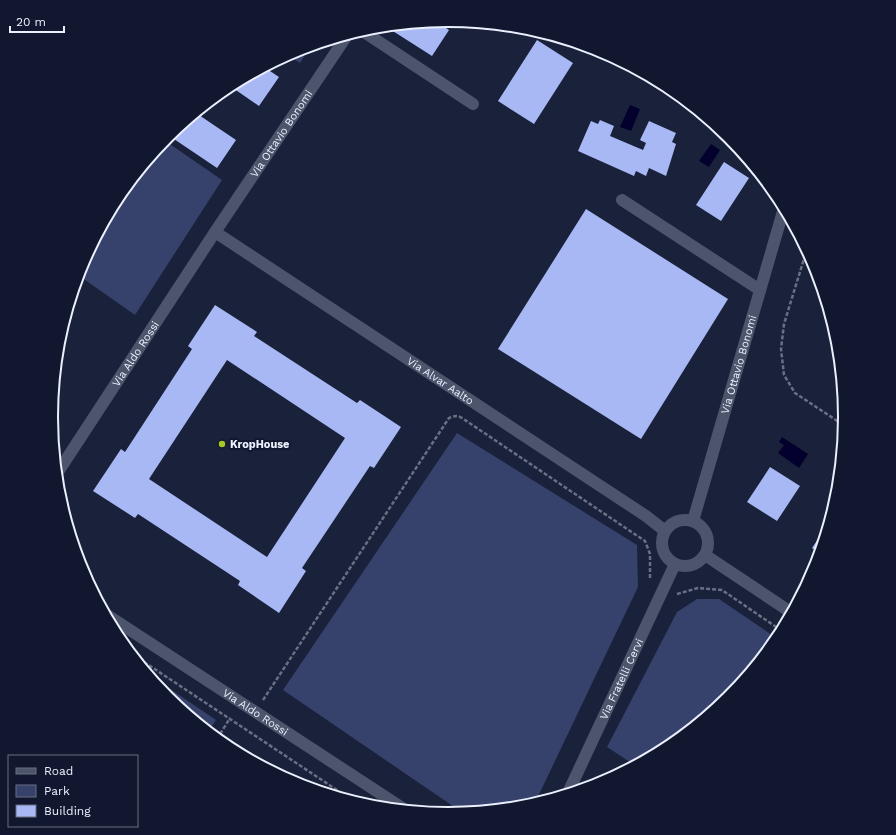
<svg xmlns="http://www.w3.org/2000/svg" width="896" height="835" font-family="'Work Sans',sans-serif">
<rect width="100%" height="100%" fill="#1a213a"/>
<path fill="#36416c" d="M 311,46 L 300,63 L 288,55 L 296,50 Z
M 164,140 L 222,180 L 135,315 L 78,275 L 81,265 L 118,196 Z
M 457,433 L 637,545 L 638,587 L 534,805 L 525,807 L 463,813 L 283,690 Z
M 697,599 L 719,599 L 778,639 L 729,699 L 669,748 L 636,766 L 607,747 L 677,612 Z
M 145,672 L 216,720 L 208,732 L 167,698 Z"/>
<path fill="#03002d" d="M 630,105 L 640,109 L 631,131 L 620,127 Z
M 711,144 L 720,150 L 709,167 L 699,161 Z
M 782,437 L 808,454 L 799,468 L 778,453 L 784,445 L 779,442 Z"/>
<path fill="#a7b8f5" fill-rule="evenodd" d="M 436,21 L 449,30 L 432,56 L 385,26 Z
M 537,40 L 573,63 L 534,124 L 498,101 Z
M 264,67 L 279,77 L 259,106 L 230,86 Z
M 196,113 L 236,140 L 217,168 L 168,135 Z
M 600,120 L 614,126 L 610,136 L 643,150 L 646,143 L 640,140 L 649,121 L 676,133 L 672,142 L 676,144 L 666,176 L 649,168 L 646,176 L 636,171 L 634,176 L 578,151 L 591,121 L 598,124 Z
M 724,162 L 749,178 L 721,221 L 696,205 Z
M 586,209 L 728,299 L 641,439 L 498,349 Z
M 215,305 L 257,332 L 254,336 L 357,403 L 360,400 L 401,427 L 374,468 L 370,466 L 302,568 L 306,571 L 279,613 L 238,585 L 240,581 L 138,514 L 135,518 L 93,491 L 121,449 L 125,452 L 192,349 L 188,346 ZM 227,360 L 345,438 L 267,557 L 149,479 Z
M 770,467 L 800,486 L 777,521 L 747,502 Z
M 822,533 L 826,536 L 820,554 L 812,548 Z"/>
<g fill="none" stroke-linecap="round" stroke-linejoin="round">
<path stroke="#697084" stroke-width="2.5" stroke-dasharray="4 2" stroke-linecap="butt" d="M 807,249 L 784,324 L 781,349 L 784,375 L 795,393 L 845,426
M 677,594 L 698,588 L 722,590 L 782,631
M 129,652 L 358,804
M 263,700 L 449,418 C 454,416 458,415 462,418 L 645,541 L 650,554 L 650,580
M 217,739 L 230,718"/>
<g stroke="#4d556c" stroke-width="12">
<path d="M 361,30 L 473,104"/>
<path d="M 622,200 L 760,290"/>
<path id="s1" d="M 215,232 L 646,516 L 665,531"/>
<path id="s2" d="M 56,475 L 215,232 L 348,34"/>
<circle cx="685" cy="543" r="23"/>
<path id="s3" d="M 693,521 L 784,208"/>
<path d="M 705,555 L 792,613"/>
<path id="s4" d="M 104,613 L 407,811"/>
<path id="s5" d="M 567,795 L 675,564"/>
</g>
</g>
<circle fill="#a5c823" stroke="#121730" stroke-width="1.5" cx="222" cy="444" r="4"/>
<g text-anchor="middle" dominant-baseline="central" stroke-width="4" stroke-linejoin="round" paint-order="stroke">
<g font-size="11" fill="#ebf0fe" stroke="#121730">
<text stroke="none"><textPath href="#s2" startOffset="409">Via Ottavio Bonomi</textPath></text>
<text stroke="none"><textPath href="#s2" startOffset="145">Via Aldo Rossi</textPath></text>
<text stroke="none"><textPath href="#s3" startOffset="163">Via Ottavio Bonomi</textPath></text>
<text stroke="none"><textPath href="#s1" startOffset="270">Via Alvar Aalto</textPath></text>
<text stroke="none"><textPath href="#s5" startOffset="128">Via Fratelli Cervi</textPath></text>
<text stroke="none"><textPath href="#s4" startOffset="181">Via Aldo Rossi</textPath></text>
</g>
<g font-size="11" font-weight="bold" fill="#ebf0fe" stroke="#121730" text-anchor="start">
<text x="230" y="444">KropHouse</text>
</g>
</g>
<path d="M0 0H896V835H0ZM58 417a390 390 0 1 1 780 0a390 390 0 1 1-780 0Z" fill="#121730" fill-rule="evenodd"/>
<path fill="none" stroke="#ebf0fe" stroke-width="2" d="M58 417a390 390 0 1 1 780 0a390 390 0 1 1-780 0Z"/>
<rect x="8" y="755" width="130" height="72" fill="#121730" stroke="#696e82"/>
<rect x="16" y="768" width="20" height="6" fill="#4d556c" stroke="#696e82"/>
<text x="44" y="775" font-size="12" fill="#ebf0fe">Road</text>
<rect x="16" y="785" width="20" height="12" fill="#36416c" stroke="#696e82"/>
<text x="44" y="795" font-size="12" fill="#ebf0fe">Park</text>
<rect x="16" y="805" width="20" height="12" fill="#a7b8f5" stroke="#696e82"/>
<text x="44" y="815" font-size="12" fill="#ebf0fe">Building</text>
<path d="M10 26v6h54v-6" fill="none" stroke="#ebf0fe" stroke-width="2"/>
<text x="16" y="26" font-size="12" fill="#ebf0fe" stroke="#121730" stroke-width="3" paint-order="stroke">20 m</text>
</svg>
